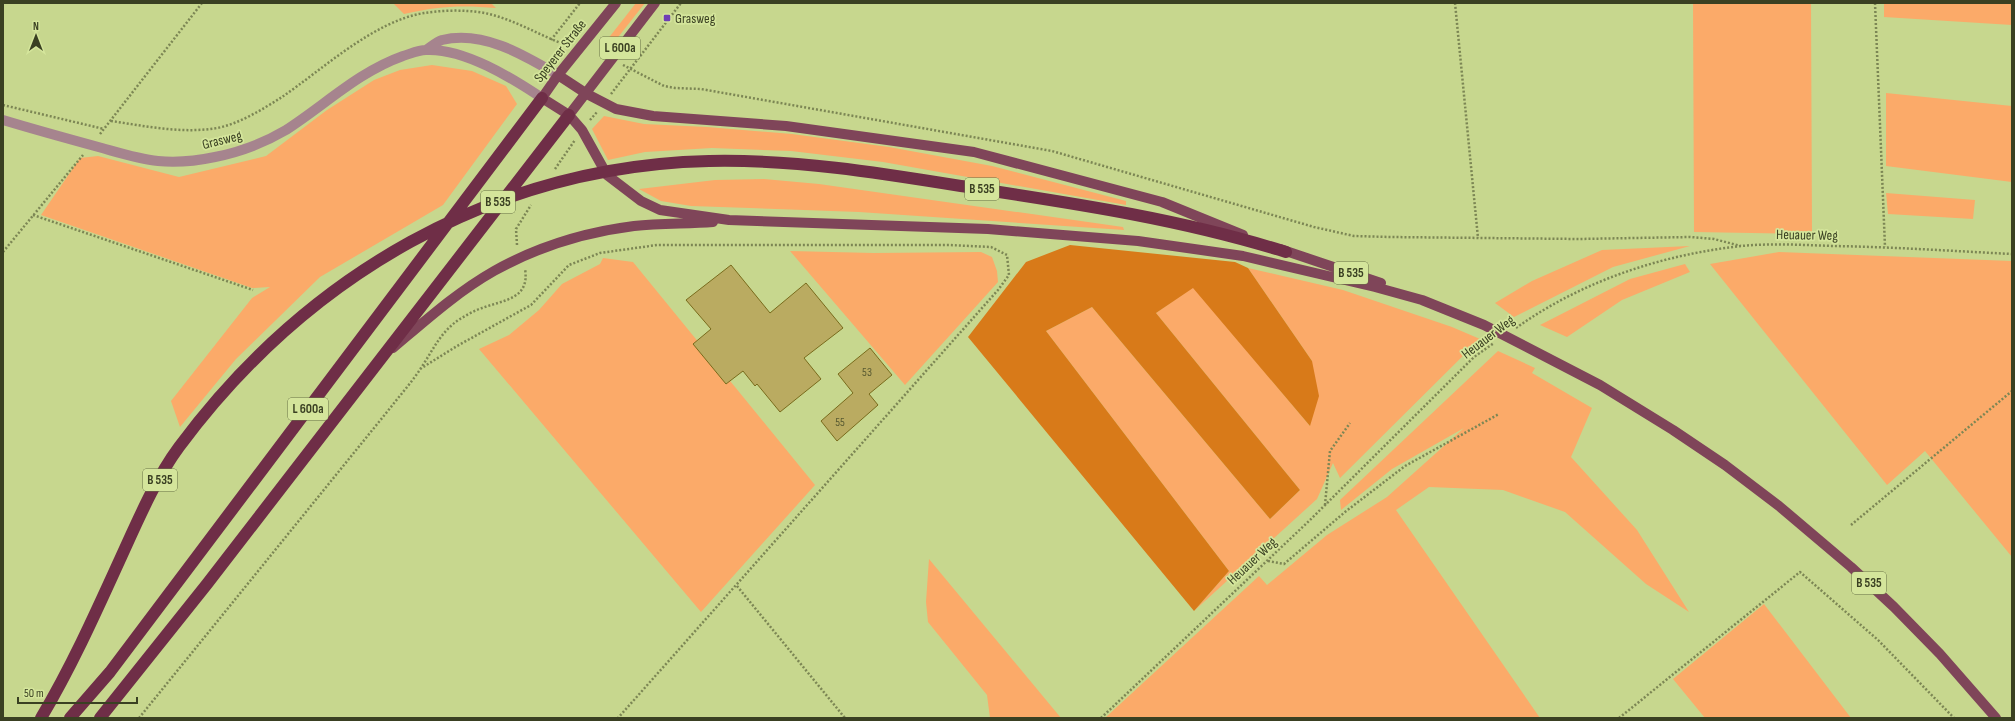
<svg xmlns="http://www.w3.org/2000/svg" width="2015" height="721" font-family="'Sofia Sans Condensed',sans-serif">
<rect width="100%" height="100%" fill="#c7d78e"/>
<path fill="#fbaa69" d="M 393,3 L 491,3 L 496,8 C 462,5 438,6 404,14 Z
M 636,3 L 645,3 L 608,50 L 600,49 Z
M 1693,3 L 1811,3 L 1812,234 L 1694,232 Z
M 1884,3 L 2012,3 L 2012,25 L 1884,17 Z
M 432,65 L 472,71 L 506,86 L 517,104 L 443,205 L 320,277 L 236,359 L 180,427 L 171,401 L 252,298 L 270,287 L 252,288 L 41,215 L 80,158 L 98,156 L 179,177 L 266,156 L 327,110 L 374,80 L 400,70 Z
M 1886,93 L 2012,106 L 2012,182 L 1886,166 Z
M 604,116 L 644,124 L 707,127 L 792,134 L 889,147 L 992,166 L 1126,201 L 1126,205 L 883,162 L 791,151 L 712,148 L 645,152 L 608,160 L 592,129 Z
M 764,179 L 819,184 L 1123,227 L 1124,230 L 859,212 L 691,206 L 661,201 L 639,189 L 715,180 Z
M 1886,193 L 1975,200 L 1973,219 L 1888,214 Z
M 1690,246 L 1613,267 L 1514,317 L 1495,303 L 1532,281 L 1602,250 Z
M 790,251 L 874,253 L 981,252 L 992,257 L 997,271 L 998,282 L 905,385 Z
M 1779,252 L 2012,261 L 2012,557 L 1925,451 L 1887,485 L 1710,264 Z
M 603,258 L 633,262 L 815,485 L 701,612 L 479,349 L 509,335 L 539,310 L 562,284 L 600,264 Z
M 1685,264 L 1690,272 L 1622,300 L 1567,337 L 1540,325 L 1630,279 Z
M 1248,268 L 1343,290 L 1452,327 L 1480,339 L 1340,478 L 1333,463 L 1317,499 L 1194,611 L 1229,571 L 1046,331 L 1092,307 L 1270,519 L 1300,490 L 1156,313 L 1193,287 L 1310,426 L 1312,361 Z
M 1498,351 L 1535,368 L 1532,373 L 1592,408 L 1571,457 L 1637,530 L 1689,612 L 1646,584 L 1565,512 L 1503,490 L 1429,487 L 1396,510 L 1540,718 L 1105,718 L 1259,576 L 1267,585 L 1327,535 L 1387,497 L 1464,428 L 1392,469 L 1341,510 L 1340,500 Z
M 929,559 L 1061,718 L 990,718 L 987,695 L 928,622 L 926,602 Z
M 1764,604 L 1851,718 L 1705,718 L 1673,679 Z"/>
<path fill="#d87a19" d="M 1070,245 L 1235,262 L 1248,268 L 1312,361 L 1319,396 L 1310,426 L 1193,288 L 1156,313 L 1300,490 L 1270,519 L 1092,307 L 1046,331 L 1229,571 L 1194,611 L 968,337 L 1026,262 Z"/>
<path fill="#baab61" stroke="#796b1c" d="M 731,265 L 770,313 L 806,283 L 843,328 L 804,358 L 821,379 L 780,412 L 757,384 L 755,386 L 743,371 L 726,384 L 693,344 L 711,329 L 686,300 Z
M 870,348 L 892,375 L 869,394 L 878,405 L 837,441 L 821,421 L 853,393 L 838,374 Z"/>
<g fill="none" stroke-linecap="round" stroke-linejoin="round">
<path stroke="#7c8654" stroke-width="2.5" stroke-dasharray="2 2" stroke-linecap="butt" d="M 1455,3 L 1478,238
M 1875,3 L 1885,247
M 551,40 L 580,3
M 623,65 L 664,86 L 675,88 L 701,89 L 1052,151 L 1314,227 L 1354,236 L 1390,237 L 1579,239 L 1690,237 L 1714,239 L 1741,246
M 611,94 L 681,3
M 3,105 L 104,129
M 590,120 L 597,112
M 111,121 C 145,126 182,134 217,128 C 239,124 263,109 282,97 C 323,69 374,21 424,13 C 437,11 453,10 467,11 C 503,12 533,33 566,45
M 100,134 L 202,3
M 555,169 L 575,140
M 33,215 L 253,290
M 517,245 L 516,229 L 531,205
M 3,252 L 83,155
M 1516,328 C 1582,281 1661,255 1741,246 C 1772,243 1803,245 1834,246 C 1893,247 1953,251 2012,254
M 420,369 L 457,346 L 531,305 L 569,265 L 600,253 L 657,245 L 949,245 L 991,247 L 1007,255 L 1009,275 L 998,290 L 618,718
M 1325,505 L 1330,451 L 1350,423
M 1851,525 L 2012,391
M 1268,561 L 1284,564 L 1345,512 L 1405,466 L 1499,414
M 737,586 L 845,718
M 139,718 L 391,407 C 401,394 412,382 421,368 C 433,350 441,331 460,319 C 467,315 475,310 482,308 C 504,300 530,299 525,269
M 1101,718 L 1309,521 L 1474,357 L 1494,343
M 1619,718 L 1800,572 L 1878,640 L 1954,718"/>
<path stroke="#a6848e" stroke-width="10" d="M 426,50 C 431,47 436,42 442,40 C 483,30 524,55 558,75
M 3,120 C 36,130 69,139 102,148 C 120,153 139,159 158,161 C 177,163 196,161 215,157 C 240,152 264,143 286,130 C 325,105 358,72 403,56 C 410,54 418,50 426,50 C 464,48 512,78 542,98"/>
<path stroke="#7f4559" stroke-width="10" d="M 616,3 L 558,75 L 542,98 L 569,115 L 582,130 L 607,175 L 641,201 L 660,210 L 729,220 L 988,229 L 1138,241 L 1243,256 L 1375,287 L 1422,300 L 1484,325 L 1600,385 L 1673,430 L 1725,465 L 1779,506 L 1851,567 L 1894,607 L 1940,654 L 1996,718
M 558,75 L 587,94 L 616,109 L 653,116 L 786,126 L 974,152 L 1162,202 L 1243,235
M 569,115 L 655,3
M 1280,249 L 1381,283
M 393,348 C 425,321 457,292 494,271 C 537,247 586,232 634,226 C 661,223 687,224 713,222"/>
<path stroke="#6f2e47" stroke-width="12" d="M 41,718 C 72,666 97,610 122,555 C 138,520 156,478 179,447 C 306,276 493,166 709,161 C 798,159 886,174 973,188 C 1079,204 1184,220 1286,252
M 70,718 L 110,672 L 542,98
M 100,718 L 207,584 L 569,115"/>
</g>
<rect fill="#6f3eb5" stroke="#d4e59b" stroke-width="1.5" x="663" y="14" width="8" height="8" rx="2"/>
<g text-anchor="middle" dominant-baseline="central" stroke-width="3.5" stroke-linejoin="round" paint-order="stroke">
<g font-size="12" fill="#5a5b32">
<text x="867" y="372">53</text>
<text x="840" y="422">55</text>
</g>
<g fill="#d4e59b" stroke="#687246" stroke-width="1">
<rect x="600" y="37" width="40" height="22" rx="3"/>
<rect x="965" y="178" width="34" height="22" rx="3"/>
<rect x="481" y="191" width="34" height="22" rx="3"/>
<rect x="1334" y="262" width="34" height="22" rx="3"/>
<rect x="288" y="398" width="40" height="22" rx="3"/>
<rect x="143" y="469" width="34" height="22" rx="3"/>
<rect x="1852" y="572" width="34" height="22" rx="3"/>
</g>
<g font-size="13" font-weight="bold" fill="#3a4022">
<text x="620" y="48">L 600a</text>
<text x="982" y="189">B 535</text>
<text x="498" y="202">B 535</text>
<text x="1351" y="273">B 535</text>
<text x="308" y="409">L 600a</text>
<text x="160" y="480">B 535</text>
<text x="1869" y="583">B 535</text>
</g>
<g font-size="14" fill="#3a4022" stroke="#d4e59b" text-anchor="start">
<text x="675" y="18">Grasweg</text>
</g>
<g font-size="14" fill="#3a4022" stroke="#d4e59b">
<text transform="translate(560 51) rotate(-52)">Speyerer Straße</text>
<text transform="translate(222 140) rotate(-14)">Grasweg</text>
<text transform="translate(1807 235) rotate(1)">Heuauer Weg</text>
<text transform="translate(1488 337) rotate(-37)">Heuauer Weg</text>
<text transform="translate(1252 561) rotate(-43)">Heuauer Weg</text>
</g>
</g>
<rect width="2015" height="721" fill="none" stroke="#3a4022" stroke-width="8"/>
<g transform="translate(36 36)" stroke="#d4e59b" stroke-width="3" paint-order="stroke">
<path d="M0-3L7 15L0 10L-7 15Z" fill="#3a4022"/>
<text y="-6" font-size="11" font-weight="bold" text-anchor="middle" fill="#3a4022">N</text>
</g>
<path d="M18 697v6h119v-6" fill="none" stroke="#3a4022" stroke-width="2"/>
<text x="24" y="697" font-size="12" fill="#3a4022" stroke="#d4e59b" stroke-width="3" paint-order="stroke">50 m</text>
</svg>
